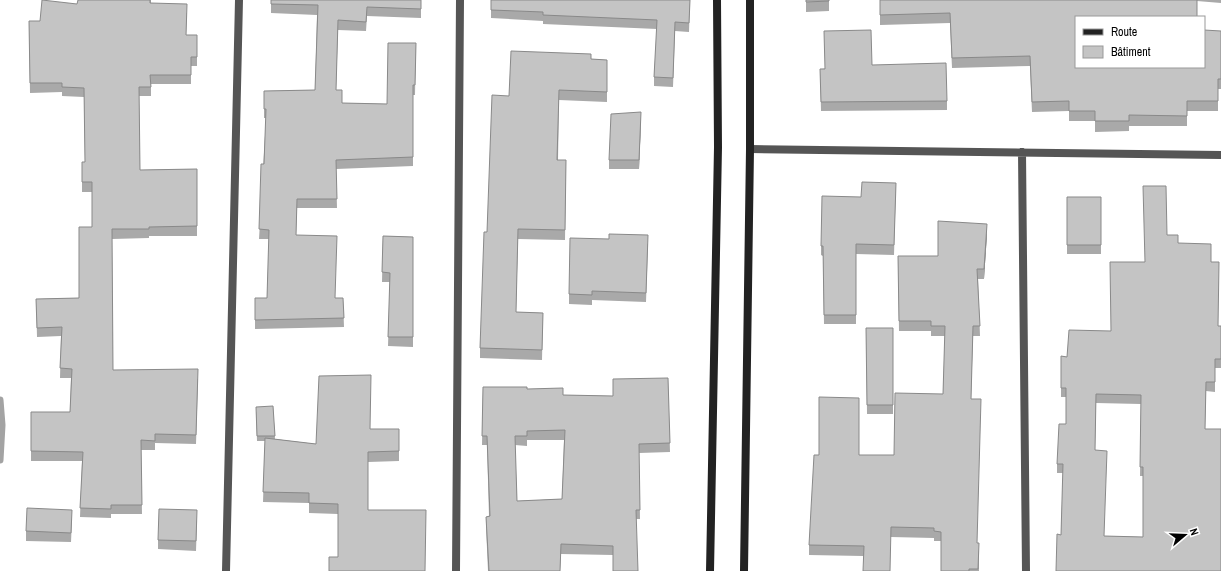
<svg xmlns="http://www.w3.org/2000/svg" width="1221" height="571" font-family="'Archivo Narrow',sans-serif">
<rect width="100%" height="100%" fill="#fff"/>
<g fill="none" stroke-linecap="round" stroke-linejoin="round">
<path stroke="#a3a3a3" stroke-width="7" d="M 0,400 L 2,425 L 0,460"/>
<path stroke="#555" stroke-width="8" d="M 750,149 L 1221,155
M 1022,152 L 1026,571
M 226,571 L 239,0
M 456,571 L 460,0"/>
<path stroke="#222" stroke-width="8" d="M 710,571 L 718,147 L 717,0
M 744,571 L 750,149 L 750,0"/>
</g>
<path fill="#a9a9a9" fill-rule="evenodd" d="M 151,0 L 151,3 L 187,13 L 186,35 L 197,35 L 197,66 L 191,66 L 191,84 L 151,84 L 151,96 L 139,96 L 140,170 L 197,169 L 197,236 L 149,236 L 149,238 L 112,239 L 113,370 L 198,379 L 196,444 L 155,443 L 155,450 L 141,450 L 142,514 L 111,514 L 111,518 L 80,517 L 82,461 L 31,461 L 31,412 L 70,412 L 71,378 L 60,378 L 61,336 L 37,337 L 36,299 L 79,298 L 92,227 L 92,192 L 82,192 L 82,162 L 85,162 L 84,97 L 62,96 L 62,92 L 30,93 L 29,21 L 40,21 L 77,4 Z
M 271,0 L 421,0 L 421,18 L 367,16 L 366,31 L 338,30 L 336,90 L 342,103 L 387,104 L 416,43 L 415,95 L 413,95 L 413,166 L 336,169 L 337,208 L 297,208 L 296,235 L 335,298 L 343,298 L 344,327 L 255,329 L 255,298 L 267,298 L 269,239 L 259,239 L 266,118 L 264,118 L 264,91 L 315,90 L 317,15 L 271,13 Z
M 491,0 L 690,0 L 689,32 L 675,31 L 673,87 L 654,86 L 654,77 L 657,29 L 543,24 L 543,21 L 491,18 Z
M 806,0 L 829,0 L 829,11 L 806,12 Z
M 880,0 L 1221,0 L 1221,3 L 1197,1 L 1076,67 L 1221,31 L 1221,89 L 1218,89 L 1218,111 L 1187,111 L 1187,126 L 1129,126 L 1129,131 L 1095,132 L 1095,121 L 1069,121 L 1069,111 L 1032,112 L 1030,66 L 952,68 L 950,23 L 880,25 Z
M 591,59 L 607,60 L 607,102 L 559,100 L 558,160 L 566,160 L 565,240 L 518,239 L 516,312 L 543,313 L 542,360 L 480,358 L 480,348 L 487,232 L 509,96 Z
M 872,65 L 947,101 L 947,110 L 821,111 L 820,69 Z
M 641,121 L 639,169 L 609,169 L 609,160 Z
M 896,183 L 894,255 L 856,254 L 856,324 L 824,324 L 823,256 L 821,255 L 821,246 L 861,197 Z
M 1067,197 L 1101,197 L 1101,254 L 1067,254 Z
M 987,234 L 984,279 L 978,279 L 980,336 L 973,336 L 971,399 L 977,543 L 979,553 L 979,571 L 941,571 L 941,541 L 934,541 L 934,538 L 891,537 L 863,556 L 809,555 L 809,545 L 859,455 L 894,455 L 943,394 L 945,336 L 931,336 L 931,331 L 899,331 L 898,256 L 938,256 Z
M 1167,235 L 1178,243 L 1211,262 L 1218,326 L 1221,330 L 1221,368 L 1215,368 L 1215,392 L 1206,391 L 1205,429 L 1221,571 L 1061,535 L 1063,473 L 1057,473 L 1057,464 L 1066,424 L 1066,397 L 1061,397 L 1061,356 L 1067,357 L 1111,331 ZM 1096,403 L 1141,404 L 1140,476 L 1143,476 L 1143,537 L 1104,536 L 1095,450 Z
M 383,236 L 413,237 L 413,347 L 388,346 L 390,282 L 382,282 Z
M 609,239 L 648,244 L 646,302 L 592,300 L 592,305 L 569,304 L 569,294 Z
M 866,328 L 893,328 L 893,414 L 867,414 Z
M 668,378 L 670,452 L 639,453 L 640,519 L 636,519 L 613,555 L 561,554 L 560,571 L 488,571 L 486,526 L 486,517 L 489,516 L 487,445 L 482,445 L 483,387 L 527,389 L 563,395 L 613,396 ZM 527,440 L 564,440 L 562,499 L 517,501 L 515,445 L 527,446 Z
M 273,406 L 275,439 L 316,444 L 370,429 L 399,429 L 399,461 L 368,462 L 338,557 L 338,514 L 309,513 L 309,503 L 263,502 L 265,441 L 257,441 L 256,412 Z
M 72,520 L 71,542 L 26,541 L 26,531 Z
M 197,520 L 196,551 L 158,549 L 158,540 Z"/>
<path fill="#898989" d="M 641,112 L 641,121 L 639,169 L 639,160 Z
M 987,224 L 987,234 L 984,279 L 984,269 Z"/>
<path fill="#c4c4c4" stroke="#898989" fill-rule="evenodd" d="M 42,0 L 77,4 L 78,0 L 150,0 L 150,3 L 187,4 L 186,35 L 197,35 L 197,57 L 191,57 L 191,75 L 150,75 L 151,87 L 139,87 L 140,170 L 197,169 L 197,226 L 149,227 L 149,229 L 112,229 L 113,370 L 198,369 L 196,435 L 155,434 L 155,441 L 141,440 L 142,505 L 111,505 L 111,509 L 80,508 L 83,452 L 31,451 L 31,412 L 70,412 L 72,369 L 60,368 L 62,327 L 37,328 L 36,299 L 79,298 L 79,227 L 92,227 L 92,182 L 82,182 L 82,162 L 85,162 L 84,88 L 62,87 L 62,83 L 30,83 L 29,21 L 40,21 Z
M 271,0 L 421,0 L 421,9 L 367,7 L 366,22 L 338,20 L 336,90 L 342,90 L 342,103 L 387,104 L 388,43 L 416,43 L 415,85 L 413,85 L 413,157 L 336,160 L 337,199 L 297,199 L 296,235 L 337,236 L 335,298 L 343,298 L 344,318 L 255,320 L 255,298 L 267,298 L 269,230 L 259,229 L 261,164 L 264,164 L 266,109 L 264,109 L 264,91 L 315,90 L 318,5 L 271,4 Z
M 491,0 L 690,0 L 689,23 L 675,22 L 673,78 L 654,77 L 657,20 L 543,15 L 543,12 L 491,10 Z
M 806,0 L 829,0 L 829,1 L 806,2 Z
M 880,0 L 1197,0 L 1197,17 L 1076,17 L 1076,67 L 1204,67 L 1204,30 L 1221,31 L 1221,79 L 1218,79 L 1218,101 L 1187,101 L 1187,116 L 1129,115 L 1129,121 L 1095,121 L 1095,111 L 1069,111 L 1069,101 L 1032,102 L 1030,56 L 952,58 L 950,13 L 880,15 Z
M 871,30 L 872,65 L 946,63 L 947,101 L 821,102 L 820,69 L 825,69 L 824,31 Z
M 511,51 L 591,54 L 591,59 L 607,60 L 607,92 L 559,90 L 557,160 L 566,160 L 565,230 L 518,229 L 516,312 L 543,313 L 542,350 L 480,348 L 484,232 L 487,232 L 492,95 L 509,96 Z
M 641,112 L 639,160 L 609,160 L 611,114 Z
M 862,182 L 896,183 L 894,245 L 856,244 L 856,315 L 824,315 L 823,246 L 821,246 L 822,196 L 861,197 Z
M 1143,186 L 1166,186 L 1167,235 L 1178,235 L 1178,243 L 1211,244 L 1211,262 L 1219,262 L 1218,326 L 1221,326 L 1221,359 L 1215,359 L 1215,382 L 1206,382 L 1205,429 L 1221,429 L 1221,571 L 1056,571 L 1057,534 L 1061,535 L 1063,464 L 1057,464 L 1059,424 L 1066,424 L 1066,388 L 1061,388 L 1061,356 L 1067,357 L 1069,330 L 1111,331 L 1110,262 L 1145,262 ZM 1096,394 L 1141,395 L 1140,467 L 1143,467 L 1143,537 L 1104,536 L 1107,451 L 1095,450 Z
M 1067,197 L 1101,197 L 1101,245 L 1067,245 Z
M 938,221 L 987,224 L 984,269 L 977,269 L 980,326 L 973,326 L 971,399 L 981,399 L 977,543 L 979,543 L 978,569 L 969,569 L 969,571 L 941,571 L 941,532 L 934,531 L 934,528 L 891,527 L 890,571 L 863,571 L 864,546 L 809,545 L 814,455 L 819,455 L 819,397 L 859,398 L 859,455 L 894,455 L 895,393 L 943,394 L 945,326 L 931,326 L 931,321 L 899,321 L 898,256 L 938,256 Z
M 609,234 L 648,235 L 646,293 L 592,291 L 592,295 L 569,294 L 570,238 L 609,239 Z
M 383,236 L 413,237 L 413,337 L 388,337 L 390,273 L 382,272 Z
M 866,328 L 893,328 L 893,405 L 867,405 Z
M 371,375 L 370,429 L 399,429 L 399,451 L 368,452 L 368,510 L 426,510 L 425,571 L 329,571 L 329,557 L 338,557 L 338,504 L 309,503 L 309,493 L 263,492 L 265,438 L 316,444 L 319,376 Z
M 668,378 L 670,443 L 639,444 L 640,510 L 636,510 L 638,571 L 613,571 L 613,546 L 561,544 L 560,571 L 489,571 L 486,517 L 490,516 L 487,436 L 482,436 L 483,387 L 527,387 L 527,389 L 563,388 L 563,395 L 613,396 L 613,379 ZM 565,430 L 562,499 L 517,501 L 515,436 L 527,436 L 527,431 Z
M 273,406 L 275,436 L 257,436 L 256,407 Z
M 27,508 L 72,510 L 71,533 L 26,531 Z
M 159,509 L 197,510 L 196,541 L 158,540 Z"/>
<rect x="1075" y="16" width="130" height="52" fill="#ffffff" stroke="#999999"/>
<rect x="1083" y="29" width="20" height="6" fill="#222222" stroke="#999999"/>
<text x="1111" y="36" font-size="12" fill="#000000">Route</text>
<rect x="1083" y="46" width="20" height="12" fill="#c4c4c4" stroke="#999999"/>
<text x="1111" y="56" font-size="12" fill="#000000">Bâtiment</text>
<g transform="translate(1185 535) rotate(71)" stroke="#ffffff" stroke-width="3" paint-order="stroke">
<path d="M0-3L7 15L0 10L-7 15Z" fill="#000000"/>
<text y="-6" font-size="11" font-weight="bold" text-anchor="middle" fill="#000000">N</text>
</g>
</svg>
